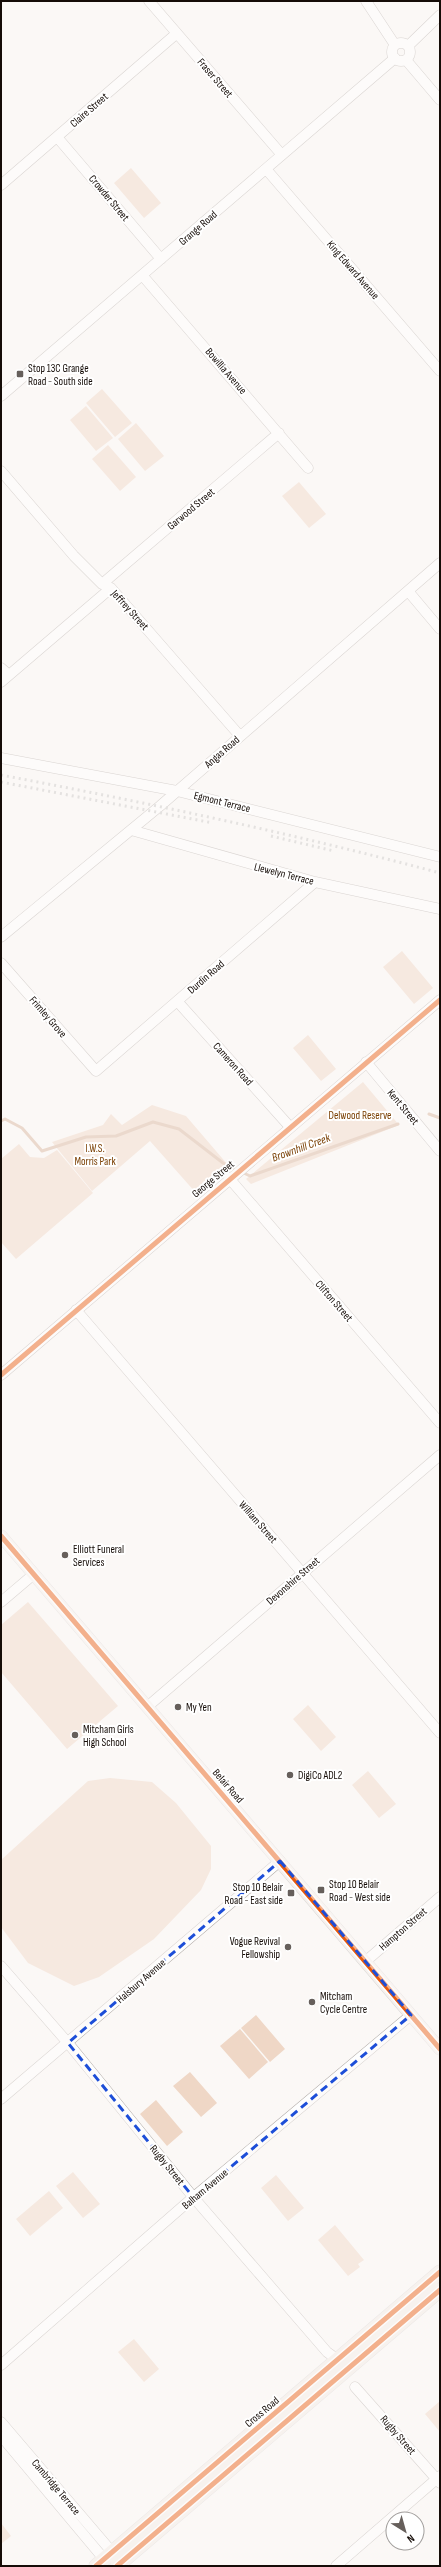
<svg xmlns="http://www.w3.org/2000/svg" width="441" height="2567" font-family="'Sofia Sans Condensed',sans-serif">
<rect width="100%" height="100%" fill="#fbf8f6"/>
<path fill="#efd7c6" d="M 131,168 L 161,203 L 144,218 L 114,183 Z
M 102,389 L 132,423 L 115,437 L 86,403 Z
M 86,406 L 113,438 L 96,451 L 70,420 Z
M 136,423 L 164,456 L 145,471 L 118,439 Z
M 108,445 L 136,477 L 120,491 L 92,459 Z
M 299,482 L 326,514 L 309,528 L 282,496 Z
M 402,951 L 433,988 L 414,1004 L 383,967 Z
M 308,1035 L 336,1069 L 321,1081 L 293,1048 Z
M 363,1082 L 399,1125 L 251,1184 L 246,1179 Z
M 152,1105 L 186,1116 L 228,1165 L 196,1193 L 150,1141 L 92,1191 L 52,1142 L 103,1125 L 111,1114 L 122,1125 Z
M 19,1144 L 30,1157 L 44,1158 L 57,1150 L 93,1193 L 16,1259 L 1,1242 L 1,1159 Z
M 28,1602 L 118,1706 L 67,1749 L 1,1672 L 1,1625 Z
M 308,1705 L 336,1737 L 321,1751 L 293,1719 Z
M 368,1771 L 396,1804 L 379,1818 L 352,1785 Z
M 110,1778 L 152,1782 L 176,1803 L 211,1846 L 211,1869 L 201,1890 L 154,1939 L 99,1977 L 74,1986 L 28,1963 L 1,1927 L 1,1860 L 88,1781 Z
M 256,2015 L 285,2049 L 270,2062 L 241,2028 Z
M 240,2029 L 268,2062 L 249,2079 L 220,2046 Z
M 190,2072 L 217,2103 L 201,2117 L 173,2086 Z
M 156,2100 L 183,2132 L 167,2146 L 140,2114 Z
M 73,2172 L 100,2204 L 83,2218 L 56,2186 Z
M 276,2175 L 304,2208 L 288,2221 L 261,2188 Z
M 49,2191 L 63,2208 L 30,2236 L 16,2219 Z
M 335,2225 L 364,2260 L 358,2264 L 360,2267 L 348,2276 L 318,2240 Z
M 134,2339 L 159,2369 L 144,2382 L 118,2352 Z
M 440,2401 L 440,2432 L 425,2414 Z
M 1,2523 L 11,2536 L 1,2544 Z"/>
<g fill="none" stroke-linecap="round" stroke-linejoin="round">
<path stroke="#d7b49c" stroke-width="3" d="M 429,1114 L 440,1118
M 1,1121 L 5,1119 L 22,1128 L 42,1151 L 86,1137 L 116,1136 L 153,1122 L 179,1129 L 223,1163 L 250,1176 L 398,1124"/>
<defs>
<path id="minor" d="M 149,1 L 282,155
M 366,1 L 395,45
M392 52a9 9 0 1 1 18 0a9 9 0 1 1-18 0Z
M 408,46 L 440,15
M 406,60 L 440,100
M 57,137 L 161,259
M 266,169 L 440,371
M 1,185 L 176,34
M 142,275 L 308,468
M 1,396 L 395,58
M 1,471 L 74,556 L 102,584 L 111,588 L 240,736
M 102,584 L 279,433
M 408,591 L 440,629
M 1,668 L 9,675
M 1,682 L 111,588
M 1,758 L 177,791 L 440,857
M 131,830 L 315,882 L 440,909
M 1,937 L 160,806 L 440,563
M 1,963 L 96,1071 L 315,882
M 177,1001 L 290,1127
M 366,1062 L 440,1151
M 229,1178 L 440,1423
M 76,1310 L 440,1733
M 1,1375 L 440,1000
M 1,1602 L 34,1574
M 147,1707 L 440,1455
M 366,1961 L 440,1897
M 1,1966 L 68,2043 L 194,2198 L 327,2352 L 338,2360
M 1,2099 L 280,1861
M 1,2365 L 189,2201 L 411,2015
M 355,2387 L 440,2483
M 1,2422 L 112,2552
M 1,2436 L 104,2559
M 336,2566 L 440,2476"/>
<path id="major" d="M 1,1536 L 440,2049"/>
<path id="highway" d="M 96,2566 L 440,2272
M 117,2566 L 440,2290"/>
</defs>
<use href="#minor" stroke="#b1aba7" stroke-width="11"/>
<use href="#major" stroke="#d8d6d4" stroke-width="13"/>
<use href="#highway" stroke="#d8d6d4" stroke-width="15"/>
<use href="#minor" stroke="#fefefe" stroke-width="10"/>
<use href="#major" stroke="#f6f1ee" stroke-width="12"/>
<use href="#highway" stroke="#f1eae4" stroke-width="14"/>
<path stroke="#c8c7c6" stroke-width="3" stroke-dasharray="2 4" stroke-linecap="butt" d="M 1,775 C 149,803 295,834 440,873
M 1,782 L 213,823
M 271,836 L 334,851"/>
<defs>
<path id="cycleway" d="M 1,1375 L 440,1000
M 1,1536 L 440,2049
M 96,2566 L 440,2272
M 117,2566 L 440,2290"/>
</defs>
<use href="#cycleway" stroke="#fff" stroke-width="8"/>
<use href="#cycleway" stroke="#e8590c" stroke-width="5"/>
</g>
<path d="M0 0H441V2567H0ZM 280,1861 L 411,2015 L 194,2198 L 68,2043 Z" fill="#fbf8f6" fill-opacity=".55" fill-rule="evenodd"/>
<path fill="none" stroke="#1d4ed8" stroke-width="3" stroke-dasharray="8 5" stroke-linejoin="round" d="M 280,1861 L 411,2015 L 194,2198 L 68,2043 Z"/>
<g fill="#665f5b" stroke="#fff" stroke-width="1.5">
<rect x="16" y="370" width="8" height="8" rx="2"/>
<circle cx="65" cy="1555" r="4"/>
<circle cx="178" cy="1707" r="4"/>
<circle cx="75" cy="1735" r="4"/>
<circle cx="290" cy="1775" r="4"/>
<rect x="317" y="1886" width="8" height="8" rx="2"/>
<rect x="287" y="1889" width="8" height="8" rx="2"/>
<circle cx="288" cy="1947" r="4"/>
<circle cx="312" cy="2002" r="4"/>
</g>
<g text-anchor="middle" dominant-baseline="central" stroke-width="4" stroke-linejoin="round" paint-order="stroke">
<g font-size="11" fill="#150c07" stroke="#fff">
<text transform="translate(215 78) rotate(49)">Fraser Street</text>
<text transform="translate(89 110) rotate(-41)">Claire Street</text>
<text transform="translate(109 198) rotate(50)">Crowder Street</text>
<text transform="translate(198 228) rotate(-41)">Grange Road</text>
<text transform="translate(353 270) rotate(49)">King Edward Avenue</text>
<text transform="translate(226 371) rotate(49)">Bowillia Avenue</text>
<text transform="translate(191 509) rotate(-40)">Garwood Street</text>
<text transform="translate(130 610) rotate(48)">Jeffrey Street</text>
<text transform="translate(222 752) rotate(-41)">Angas Road</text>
<text transform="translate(222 802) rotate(14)">Egmont Terrace</text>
<text transform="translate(284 874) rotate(14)">Llewelyn Terrace</text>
<text transform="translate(206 977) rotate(-41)">Durdin Road</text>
<text transform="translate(48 1017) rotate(49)">Frimley Grove</text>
<text transform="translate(233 1064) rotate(48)">Cameron Road</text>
<text transform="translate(403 1107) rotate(50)">Kent Street</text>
<text transform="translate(213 1179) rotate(-40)">George Street</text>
<text transform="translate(334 1301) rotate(49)">Clifton Street</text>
<text transform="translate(258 1522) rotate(49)">William Street</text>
<text transform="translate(293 1581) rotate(-41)">Devonshire Street</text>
<text transform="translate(228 1786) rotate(49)">Belair Road</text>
<text transform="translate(403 1929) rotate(-41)">Hampton Street</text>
<text transform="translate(141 1981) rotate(-41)">Halsbury Avenue</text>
<text transform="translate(167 2165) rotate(51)">Rugby Street</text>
<text transform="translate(205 2189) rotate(-40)">Balham Avenue</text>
<text transform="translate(262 2412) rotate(-40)">Cross Road</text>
<text transform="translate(398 2435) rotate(49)">Rugby Street</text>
<text transform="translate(56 2487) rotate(50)">Cambridge Terrace</text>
</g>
<g font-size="11" fill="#150c07" stroke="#fff" text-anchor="start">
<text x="28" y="368">Stop 13C Grange<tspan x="28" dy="13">Road - South side</tspan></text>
<text x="73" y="1549">Elliott Funeral<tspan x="73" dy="13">Services</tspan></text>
<text x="186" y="1707">My Yen</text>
<text x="83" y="1729">Mitcham Girls<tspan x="83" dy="13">High School</tspan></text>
<text x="298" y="1775">DigiCo ADL2</text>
<text x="329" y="1884">Stop 10 Belair<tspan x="329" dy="13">Road - West side</tspan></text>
<text x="283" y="1887" text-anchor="end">Stop 10 Belair<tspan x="283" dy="13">Road - East side</tspan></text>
<text x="280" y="1941" text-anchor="end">Vogue Revival<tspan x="280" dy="13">Fellowship</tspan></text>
<text x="320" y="1996">Mitcham<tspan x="320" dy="13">Cycle Centre</tspan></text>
</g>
<g font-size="11" fill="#793e00" stroke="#fff">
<text x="360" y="1115">Delwood Reserve</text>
<text x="95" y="1148">I.W.S.<tspan x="95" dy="13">Morris Park</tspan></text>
</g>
<g font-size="12" font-style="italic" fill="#783d00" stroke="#fff">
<text transform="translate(301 1148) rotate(-20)">Brownhill Creek</text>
</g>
</g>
<rect width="441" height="2567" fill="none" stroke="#150c07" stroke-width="4"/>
<g transform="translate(405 2531) rotate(143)"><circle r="19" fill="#ffffff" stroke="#a19e9c"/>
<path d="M0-3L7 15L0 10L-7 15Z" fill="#665f5b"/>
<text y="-6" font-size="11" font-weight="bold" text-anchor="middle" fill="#150c07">N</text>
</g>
</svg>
